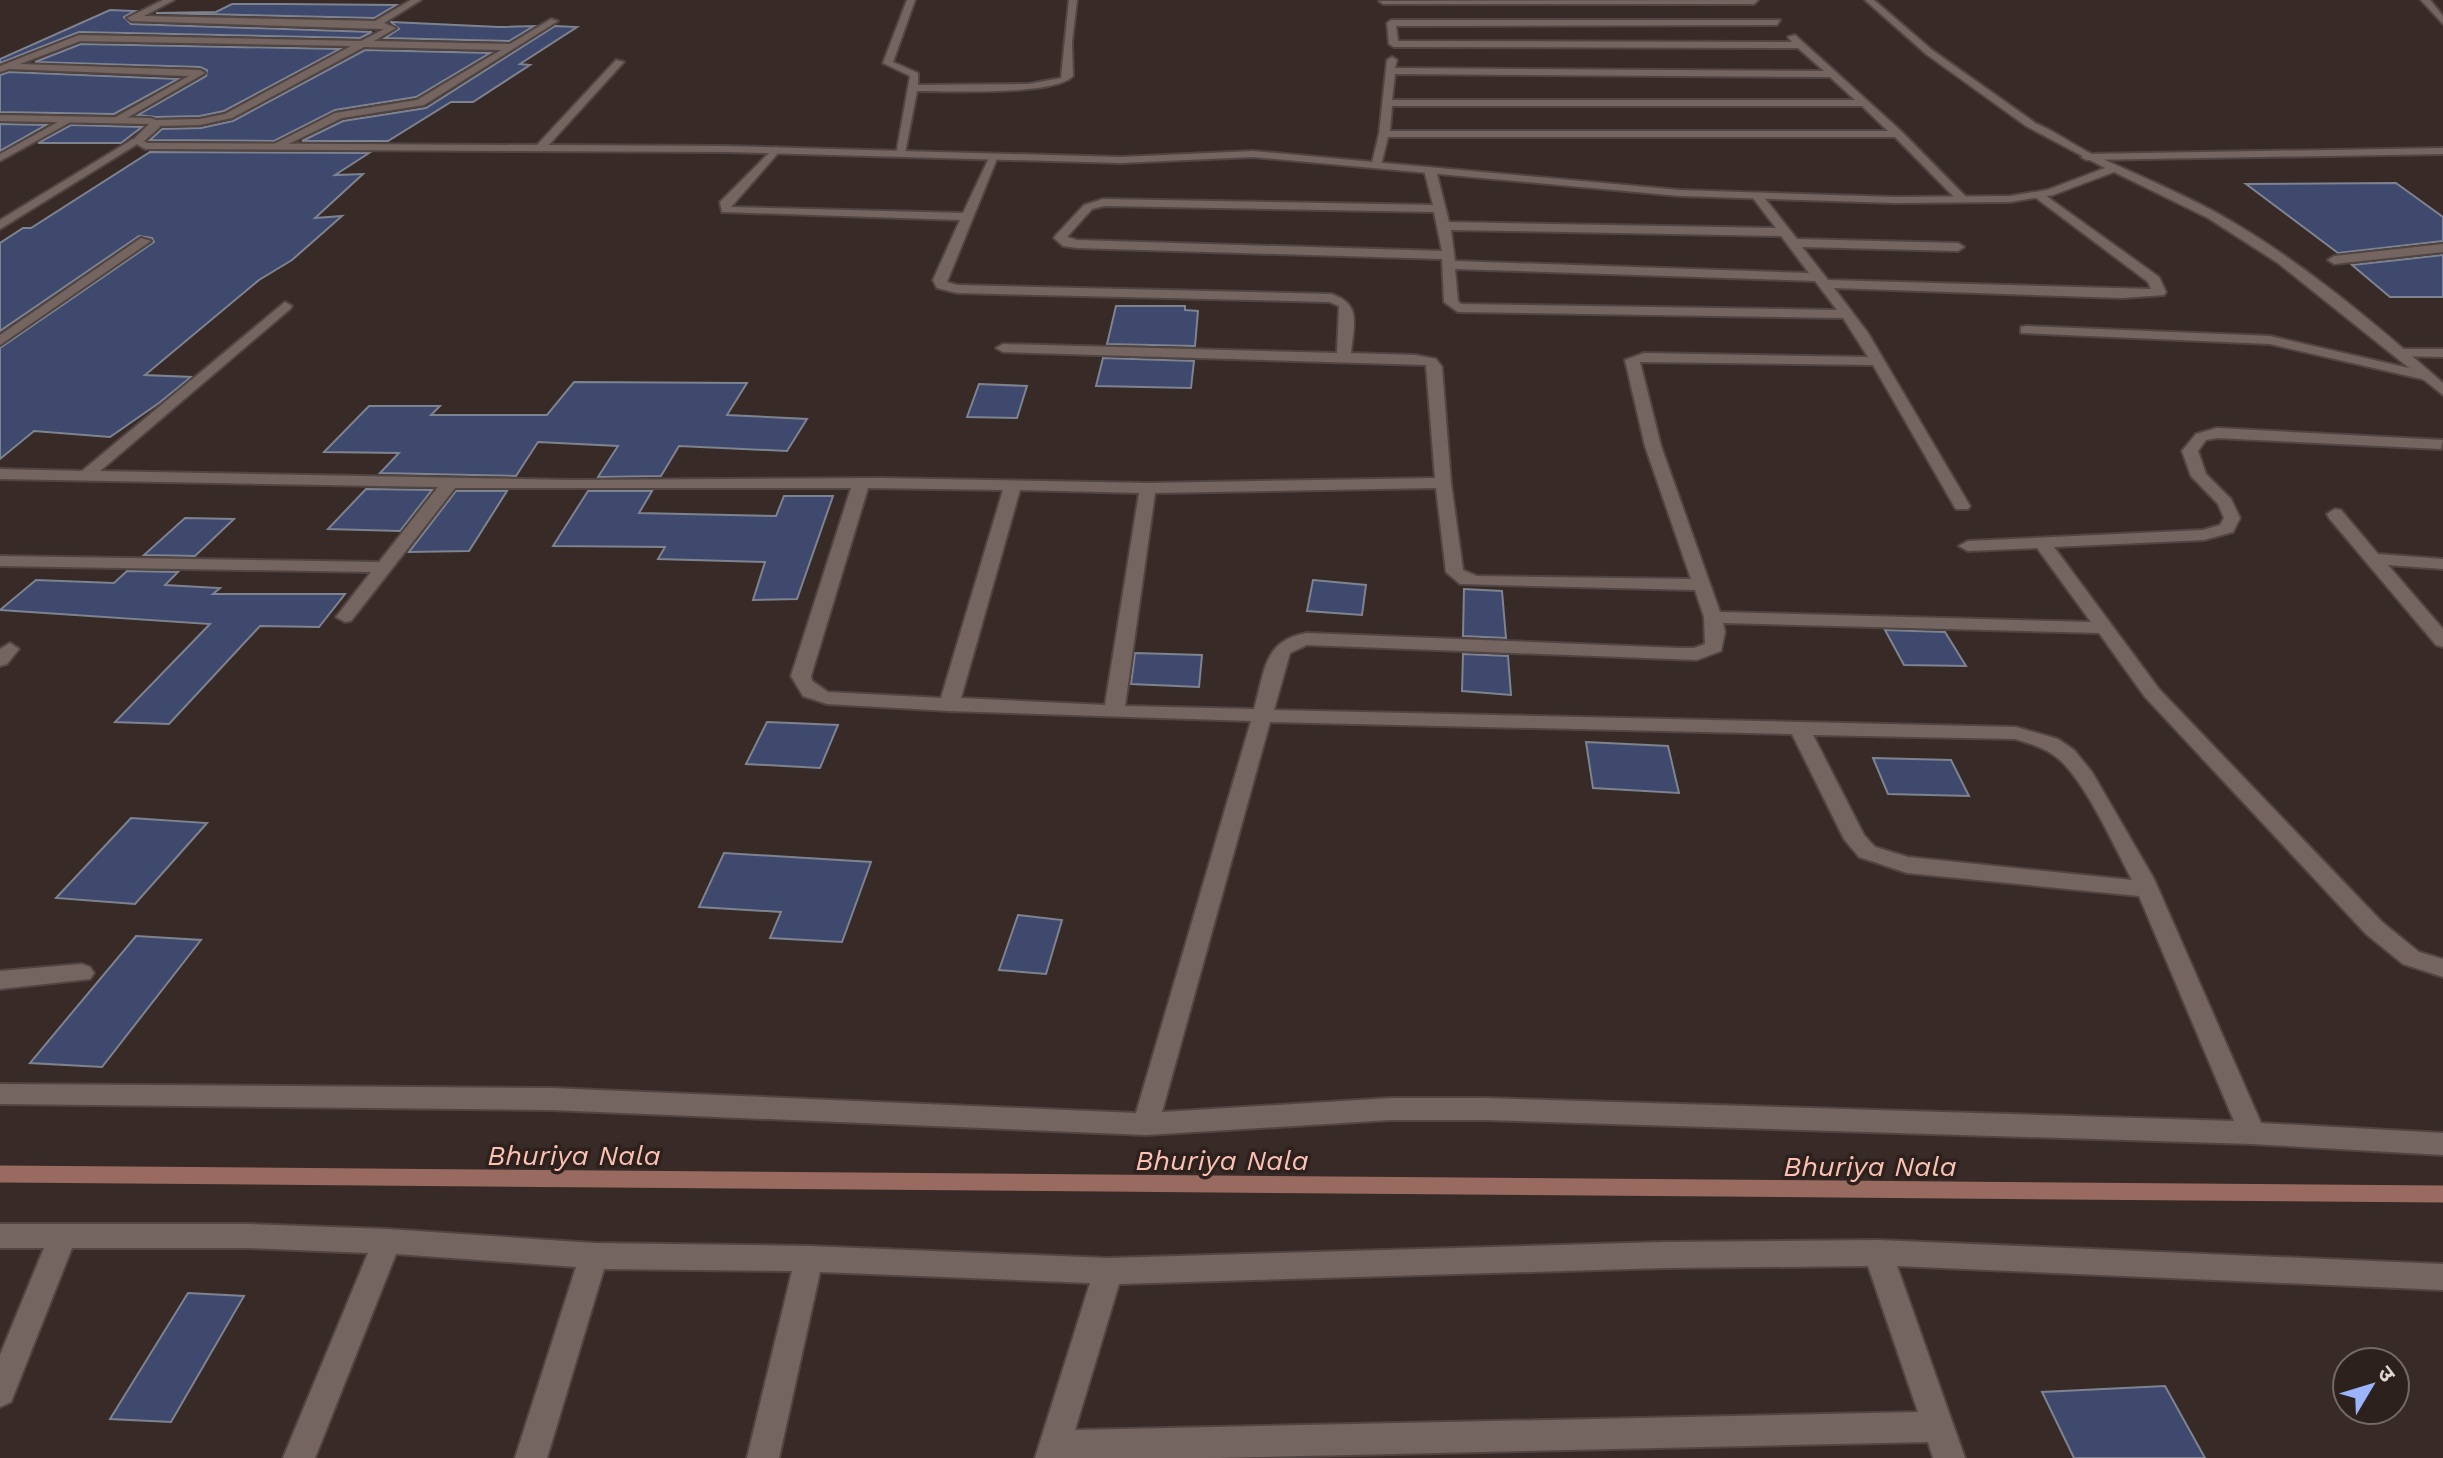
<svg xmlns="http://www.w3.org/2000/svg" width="2443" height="1458" font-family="'Work Sans','Noto Sans Devanagari',sans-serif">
<rect width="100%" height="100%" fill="#382a27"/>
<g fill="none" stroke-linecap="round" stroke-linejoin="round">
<path stroke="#986a60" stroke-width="17" d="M 0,1174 L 2443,1194"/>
</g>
<path fill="#3e496d" stroke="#7e8390" stroke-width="2" d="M 232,4 L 283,4 L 396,5 L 374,18 L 156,13 L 216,12 Z
M 110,10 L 135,11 L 124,17 L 131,24 L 372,32 L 360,38 L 79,32 L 0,63 L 0,59 Z
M 391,22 L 499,27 L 534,26 L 509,41 L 385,38 L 399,29 Z
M 555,26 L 577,27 L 520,64 L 530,65 L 473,102 L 451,102 L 388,141 L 302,141 L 343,121 L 426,108 Z
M 81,44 L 340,49 L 224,111 L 200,116 L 156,117 L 138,115 L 206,76 L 207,70 L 200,67 L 35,62 Z
M 365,50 L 490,53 L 416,97 L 335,110 L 274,141 L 150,140 L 162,129 L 201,128 L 233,121 Z
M 9,72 L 178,79 L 114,114 L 0,112 L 0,75 Z
M 0,124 L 46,125 L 0,151 Z
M 71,125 L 142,127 L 121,143 L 38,143 Z
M 150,152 L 369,153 L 335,175 L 363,174 L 315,218 L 342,216 L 292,260 L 259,280 L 145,375 L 191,377 L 159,403 L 110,437 L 34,431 L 0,459 L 0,348 L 154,242 L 152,238 L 139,236 L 0,331 L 0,243 L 23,228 L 31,228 Z
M 2396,183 L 2443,217 L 2443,241 L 2338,253 L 2246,184 Z
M 2443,255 L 2443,297 L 2390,297 L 2352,265 Z
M 1116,306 L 1185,306 L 1185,310 L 1198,311 L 1195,346 L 1107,344 Z
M 1103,358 L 1194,361 L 1191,388 L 1096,386 Z
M 574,382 L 747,383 L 727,415 L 807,419 L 787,451 L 679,446 L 661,476 L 598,477 L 618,446 L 538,442 L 516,476 L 380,473 L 399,453 L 324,452 L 369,406 L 440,406 L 431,415 L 547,415 Z
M 979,384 L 1027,386 L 1017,418 L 967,417 Z
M 366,489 L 432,490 L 400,531 L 328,529 Z
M 456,491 L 507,491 L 469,551 L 409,552 Z
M 588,491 L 652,491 L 639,513 L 776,516 L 784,496 L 833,496 L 797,599 L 753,600 L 765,562 L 658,559 L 665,547 L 553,546 Z
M 185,518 L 234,519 L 195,556 L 144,555 Z
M 127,571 L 178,572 L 165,585 L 220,588 L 213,594 L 345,594 L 319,627 L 260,626 L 169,724 L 115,722 L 210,624 L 0,610 L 36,580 L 114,583 Z
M 1313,580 L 1366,585 L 1362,615 L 1307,611 Z
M 1464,589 L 1502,591 L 1506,638 L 1463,636 Z
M 1885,630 L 1945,632 L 1966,666 L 1904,665 Z
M 1135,653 L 1202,655 L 1199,687 L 1131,684 Z
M 1463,654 L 1508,656 L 1511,695 L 1462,691 Z
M 767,722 L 838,725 L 820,768 L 746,764 Z
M 1586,742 L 1668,746 L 1679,793 L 1593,788 Z
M 1873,758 L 1951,760 L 1969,796 L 1888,794 Z
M 131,818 L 207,823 L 135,904 L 56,898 Z
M 724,853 L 871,862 L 842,942 L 770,938 L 781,912 L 699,907 Z
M 1018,915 L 1062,920 L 1046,974 L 999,970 Z
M 136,936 L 201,940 L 102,1067 L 30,1063 Z
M 188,1293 L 244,1296 L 171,1422 L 110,1419 Z
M 2165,1386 L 2205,1458 L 2074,1458 L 2042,1392 Z"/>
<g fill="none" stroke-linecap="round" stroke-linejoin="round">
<defs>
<path id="street" d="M 163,0 L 174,0 L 144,16 L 375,21 L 411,0 L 421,0 L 384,23 L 396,28 L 374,41 L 510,44 L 551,19 L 558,21 L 424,105 L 342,118 L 278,149 L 274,148 L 274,144 L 335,113 L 417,100 L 501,50 L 364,47 L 232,118 L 200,125 L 155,126 L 150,123 L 155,120 L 200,119 L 225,114 L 351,46 L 80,41 L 20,64 L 200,70 L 205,73 L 118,123 L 114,122 L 114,118 L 189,76 L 9,69 L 0,72 L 0,66 L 79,35 L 361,41 L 384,29 L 131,21 L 127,18 Z
M 907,0 L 915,0 L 893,62 L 918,73 L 918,85 L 1028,84 L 1061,78 L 1069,0 L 1077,0 L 1072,42 L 1073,76 C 1055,96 947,91 917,91 L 905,153 L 896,155 L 910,76 L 883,63 Z
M 1758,0 L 1754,4 L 1383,4 L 1379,1 Z
M 1865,0 L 1874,0 L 1932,50 L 2034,122 L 2034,126 L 2026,126 L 1926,54 Z
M 2421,0 L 2430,0 L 2443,16 L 2443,24 Z
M 1391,20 L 1780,20 L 1777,25 L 1396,26 L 1398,41 L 1792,42 L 1788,37 L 1795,35 L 1902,132 L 1969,200 L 1959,202 L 1895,137 L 1388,137 L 1381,165 L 1371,167 L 1379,134 L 1387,60 L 1392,57 L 1397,60 L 1395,68 L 1824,71 L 1798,48 L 1394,47 L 1389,44 L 1387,23 ZM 1395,74 L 1830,77 L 1855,100 L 1392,100 ZM 1392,106 L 1862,106 L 1888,131 L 1390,131 Z
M 616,60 L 624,62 L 545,149 L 537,149 L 537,145 Z
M 67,117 L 76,119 L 0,161 L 0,154 Z
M 133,139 L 142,141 L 0,229 L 0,220 Z
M 775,147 L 779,148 L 779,152 L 731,207 L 963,213 L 989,158 L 998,156 L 947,282 L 957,285 L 1331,294 C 1363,304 1353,326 1351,353 L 1415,355 L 1436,359 L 1442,367 L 1451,483 L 1463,570 L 1477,576 L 1691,579 L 1645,446 L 1625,360 L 1644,353 L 1868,357 L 1843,318 L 1458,312 L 1444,302 L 1442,259 L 1077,248 L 1063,246 L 1054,238 L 1056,235 L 1084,205 L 1103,199 L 1433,205 L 1424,170 L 1430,167 L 1436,170 L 1449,222 L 1776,228 L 1753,198 L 1759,195 L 1763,196 L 1797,239 L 1958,243 L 1964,247 L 1958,251 L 1802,247 L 1828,280 L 2151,289 L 2148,282 L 2032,195 L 2042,193 L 2159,277 L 2166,292 L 2164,295 L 2122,298 L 1834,288 L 1868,333 L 1970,506 L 1968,509 L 1956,509 L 1954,506 L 1873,365 L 1640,362 L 1661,446 L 1720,612 L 2091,622 L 2037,548 L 1968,551 L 1959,546 L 1968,541 L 2203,530 L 2220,525 L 2224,518 L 2218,504 L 2191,476 L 2182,451 L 2196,434 L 2217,428 L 2443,440 L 2441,449 L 2217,438 L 2206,440 L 2198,451 L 2206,474 L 2231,499 L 2240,518 L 2233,532 L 2204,540 L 2054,547 L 2159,689 L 2382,922 L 2419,952 L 2443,959 L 2443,977 L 2403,964 L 2366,934 L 2145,697 L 2099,633 L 1723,623 L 1725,632 L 1721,651 L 1697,660 L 1307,645 L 1290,653 L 1274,710 L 2016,727 L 2058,739 L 2074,750 L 2092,772 L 2154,879 L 2261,1123 L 2443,1133 L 2443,1155 L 2252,1144 L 1485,1120 L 1391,1120 L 1146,1135 L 551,1110 L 0,1104 L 0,1084 L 551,1088 L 1136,1113 L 1251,721 L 949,711 L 827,704 L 803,696 L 791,676 L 851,488 L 455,488 L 351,621 L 345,622 L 336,617 L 371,572 L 0,566 L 0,556 L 379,562 L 438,487 L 0,479 L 0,469 L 82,471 L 285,302 L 292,306 L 290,309 L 100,471 L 571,480 L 881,478 L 1148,483 L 1435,478 L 1426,365 L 1003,352 L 996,348 L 1003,344 L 1337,353 L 1339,306 L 1329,302 L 957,293 L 937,288 L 933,280 L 960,220 L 722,212 L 720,202 ZM 1104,206 L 1434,212 L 1442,251 L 1077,240 L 1067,237 L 1092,209 ZM 1451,230 L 1781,236 L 1809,273 L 1455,261 ZM 1455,269 L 1815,281 L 1837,310 L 1461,304 L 1458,301 ZM 868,488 L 1003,490 L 941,698 L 828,692 L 812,681 L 811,676 ZM 1436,488 L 1446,572 L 1460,584 L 1695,590 L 1704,617 L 1705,644 L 1694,648 L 1679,648 L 1307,633 C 1263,640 1265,672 1254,709 L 1125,706 L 1155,493 ZM 1020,490 L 1139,493 L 1105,705 L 961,698 ZM 1270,722 L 1792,734 L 1844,839 L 1859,857 L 1907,873 L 2139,896 L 2234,1121 L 1485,1098 L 1391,1098 L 1162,1112 ZM 1813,735 L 2015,739 C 2031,744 2047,748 2060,760 C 2087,785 2114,846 2132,880 L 1908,857 L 1875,847 L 1864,835 Z
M 2443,148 L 2443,154 L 2086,160 L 2081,157 L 2086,154 Z
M 141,238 L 151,241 L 0,345 L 0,335 Z
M 2443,244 L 2443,252 L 2334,264 L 2328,260 L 2334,256 Z
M 2026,326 L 2270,336 L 2426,372 L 2433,376 L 2426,380 L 2270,344 L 2021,333 L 2021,327 Z
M 2400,349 L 2443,349 L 2443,357 L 2395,356 L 2395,350 Z
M 2335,509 L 2341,510 L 2378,554 L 2443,559 L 2443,569 L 2388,565 L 2443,629 L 2443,647 L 2436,645 L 2329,518 L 2327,514 Z
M 10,643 L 19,649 L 7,664 L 0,666 L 0,649 Z
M 82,964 L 90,967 L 94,973 L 90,979 L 0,989 L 0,971 Z
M 0,1224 L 248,1224 L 387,1229 L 594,1243 L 809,1246 L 1108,1258 L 1665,1242 L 1878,1240 L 2443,1264 L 2443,1290 L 1897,1266 L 1965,1458 L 1933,1458 L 1928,1442 L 1215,1458 L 1035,1458 L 1090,1283 L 820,1272 L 779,1458 L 747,1458 L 792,1271 L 604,1269 L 547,1458 L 515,1458 L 576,1267 L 396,1254 L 315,1458 L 283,1458 L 368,1253 L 248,1248 L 72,1248 L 11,1402 L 0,1407 L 0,1355 L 44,1248 L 0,1248 ZM 1868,1266 L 1918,1412 L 1075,1430 L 1119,1284 L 1665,1268 Z"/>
<path id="secondary" d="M 0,115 L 150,118 L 159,121 L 160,127 L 144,141 L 147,143 L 725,146 L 1121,157 L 1253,151 L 1680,190 L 1895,197 L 2010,196 L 2047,190 L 2105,168 L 2026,126 L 2026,122 L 2030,121 C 2052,129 2073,145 2094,155 C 2135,174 2176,191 2215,212 C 2298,258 2372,321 2443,383 L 2443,395 L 2278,263 L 2208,218 L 2114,172 L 2053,195 L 2010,202 L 1895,203 L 1680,196 L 1253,157 L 1121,163 L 725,152 L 145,149 L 132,141 L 149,124 L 0,121 Z"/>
</defs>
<use href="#street" stroke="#514543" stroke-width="4"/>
<use href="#secondary" stroke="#514543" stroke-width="4"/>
<use href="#street" fill="#746561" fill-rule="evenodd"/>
<use href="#secondary" fill="#746561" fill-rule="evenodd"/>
</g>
<g text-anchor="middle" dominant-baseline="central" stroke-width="7" stroke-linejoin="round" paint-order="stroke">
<g font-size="28" font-style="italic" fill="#fdc0b2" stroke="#2d211e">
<text x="574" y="1155">Bhuriya Nala</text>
<text x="1222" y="1160">Bhuriya Nala</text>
<text x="1870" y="1166">Bhuriya Nala</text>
</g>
</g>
<g transform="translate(2371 1386) rotate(52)"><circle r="38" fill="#2d211e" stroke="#746966" stroke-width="2"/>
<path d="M0-6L14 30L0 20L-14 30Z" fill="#9cb4fd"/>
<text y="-12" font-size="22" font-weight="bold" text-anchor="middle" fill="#ded5d3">उ</text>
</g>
</svg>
